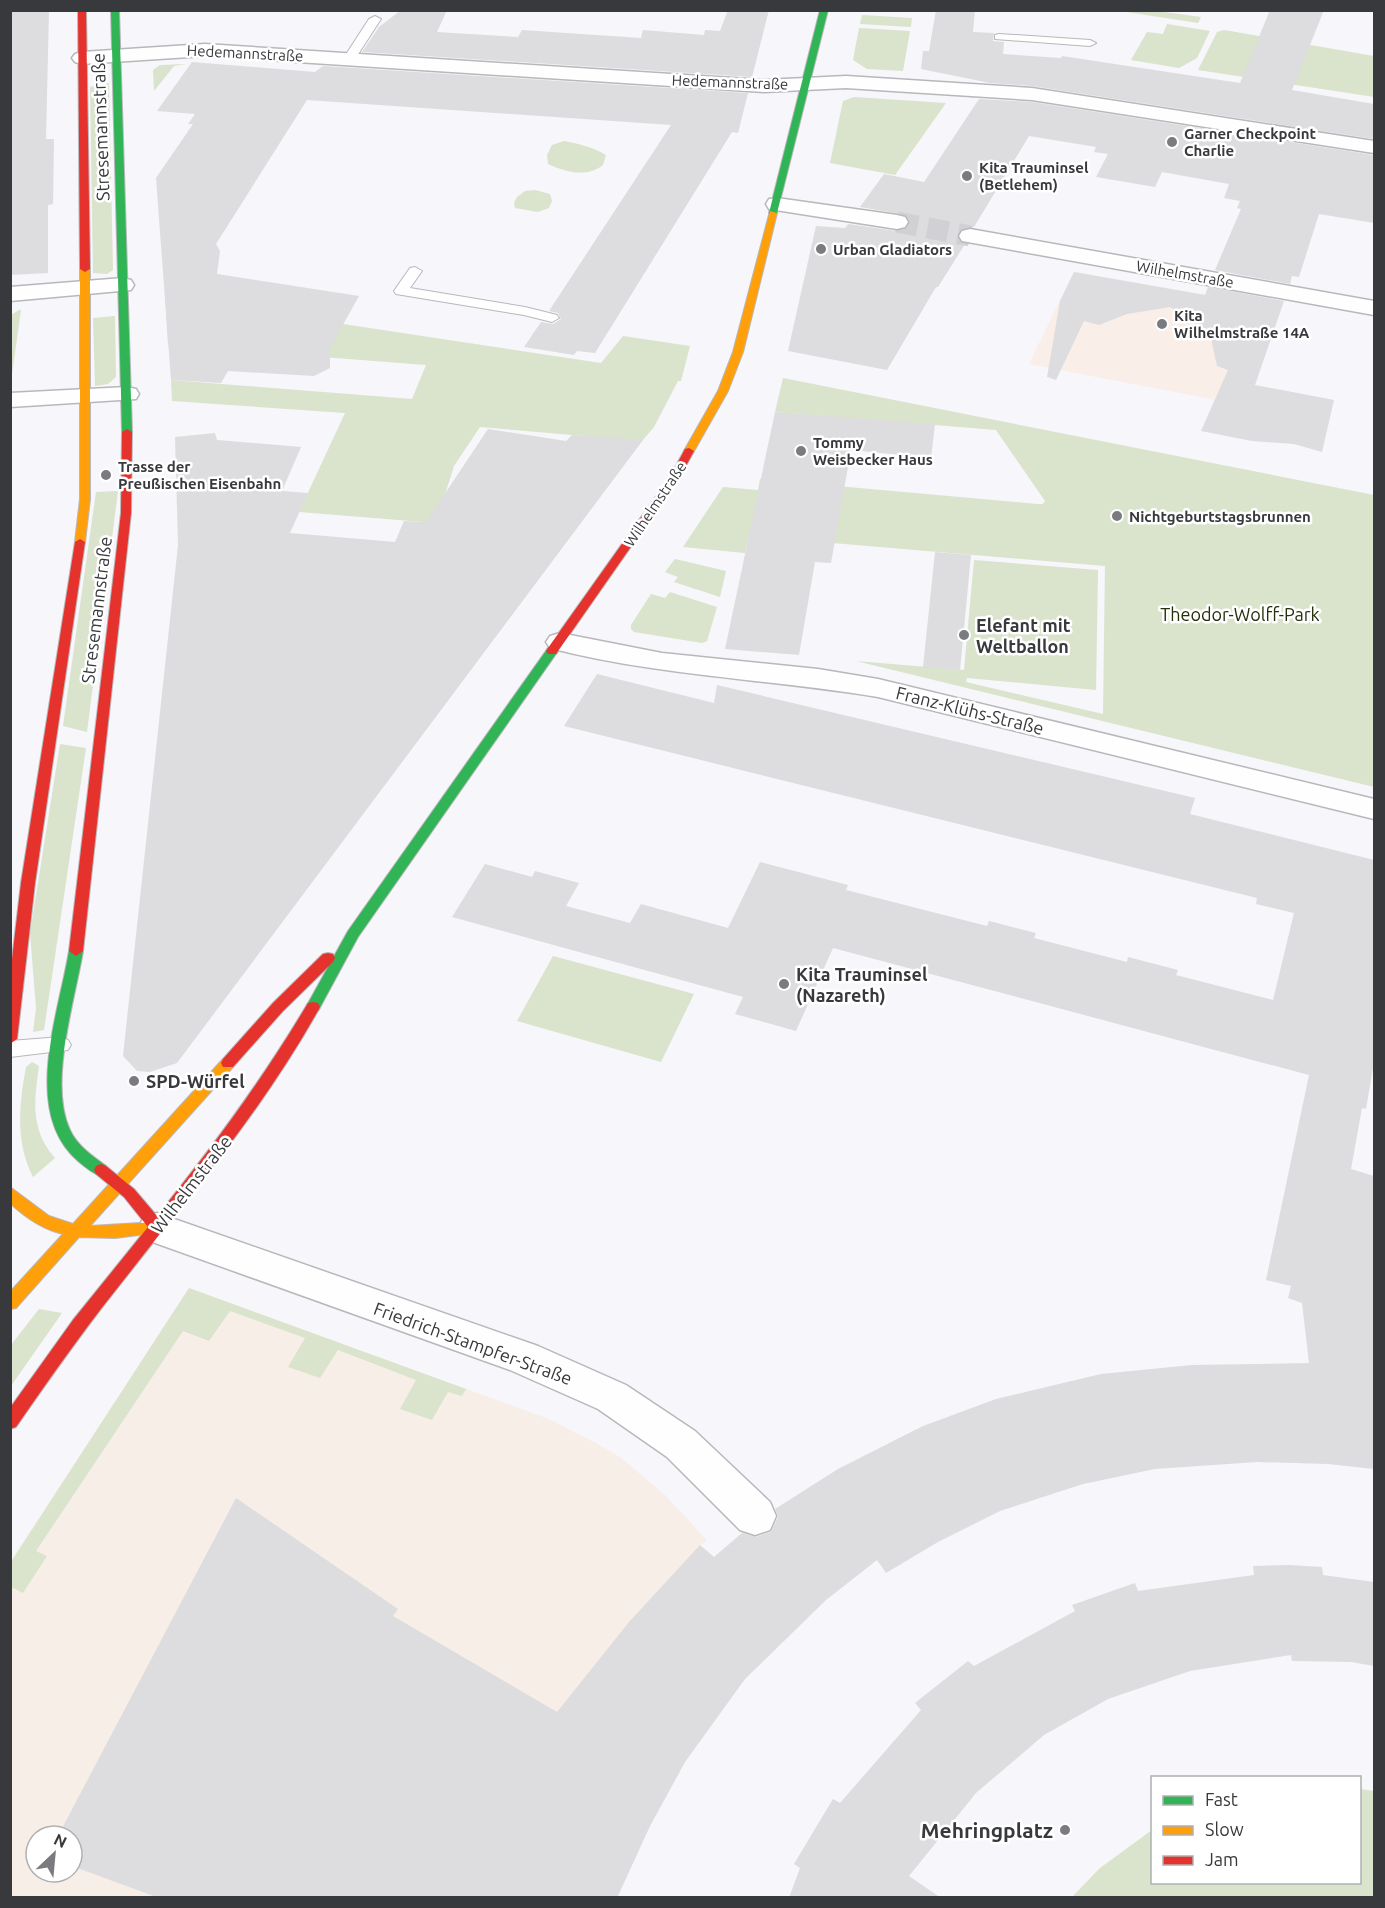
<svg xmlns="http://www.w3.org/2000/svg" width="1385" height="1908" font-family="Ubuntu,sans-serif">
<rect width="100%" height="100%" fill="#f6f6fb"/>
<path fill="#f7efe7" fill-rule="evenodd" d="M 189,1288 L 549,1419 L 594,1442 L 620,1457 L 665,1495 L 707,1540 L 700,1546 L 714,1557 L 758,1520 L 826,1600 L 771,1651 L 745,1679 L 722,1710 L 685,1762 L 650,1826 L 617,1897 L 11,1898 L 10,1562 ZM 36,1836 L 72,1836 L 72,1872 L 36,1872 Z"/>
<path fill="#f9eee8" d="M 1074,272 L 1218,297 L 1248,406 L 1029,364 Z"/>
<path fill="#dae3cc" d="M 1120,11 L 1157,11 L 1201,17 L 1198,23 Z
M 862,15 L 912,18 L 911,27 L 860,24 Z
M 1167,24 L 1210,31 L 1197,58 L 1179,68 L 1131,60 L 1147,32 L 1163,34 Z
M 859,28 L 910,31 L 903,71 L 867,69 L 853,60 Z
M 1224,30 L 1374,56 L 1374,97 L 1198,70 L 1217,32 Z
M 187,64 L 174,66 L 154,91 L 153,70 L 160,65 Z
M 109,83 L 113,270 L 107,274 L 93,273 L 90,87 Z
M 854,97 L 946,103 L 895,175 L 830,163 L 843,101 Z
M 564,141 C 580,144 592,147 606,155 L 603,165 C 587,178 565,172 548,164 L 547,155 L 552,145 Z
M 525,191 L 535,190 L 550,194 L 552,201 L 549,208 L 538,212 L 515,208 L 514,203 L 517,197 Z
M 165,297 L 601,363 L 623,336 L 690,346 L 681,381 L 678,381 L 654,427 L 642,441 L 480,427 L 454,466 L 436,523 L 299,512 L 345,413 L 172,401 L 171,380 L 412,399 L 426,365 L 168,345 Z
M 19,310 L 21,310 L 11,381 L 11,315 Z
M 115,316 L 116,377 L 108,384 L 95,386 L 93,318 Z
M 783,378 L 1374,495 L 1374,787 L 856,661 L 964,670 L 974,560 L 1098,570 L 1096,690 L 967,678 L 966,682 L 1103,714 L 1105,566 L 749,536 L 745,553 L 683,547 L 723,487 L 758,490 L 760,479 L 1037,504 L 1043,504 L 1045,501 L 996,430 L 775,412 Z
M 118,491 L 87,732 L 63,726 L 96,492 Z
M 675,559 L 726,571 L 720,597 L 674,582 L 678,577 L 665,572 Z
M 670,592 L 717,607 L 707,641 L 702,643 L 634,632 L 631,629 L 631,625 L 651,594 L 665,598 Z
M 60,744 L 86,748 L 44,1030 L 33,1032 L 36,1008 L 30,933 Z
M 553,956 L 694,994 L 661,1062 L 517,1021 Z
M 32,1062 L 39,1066 C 34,1101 30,1130 55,1158 L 33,1177 C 15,1142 19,1104 26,1067 Z
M 189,1288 L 466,1389 L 462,1396 L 448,1392 L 432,1420 L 400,1409 L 416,1380 L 338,1350 L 320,1378 L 288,1367 L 305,1338 L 230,1311 L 209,1341 L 183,1331 L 36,1551 L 47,1556 L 23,1593 L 11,1587 L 11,1562 Z
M 39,1309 L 62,1313 L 11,1386 L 11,1345 Z
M 1360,1789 L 1374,1791 L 1374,1897 L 1072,1897 L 1100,1868 L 1152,1830 L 1152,1882 L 1360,1882 Z"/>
<path fill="#dddcde" d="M 10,10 L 49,10 L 46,139 L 54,139 L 53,204 L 48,205 L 48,273 L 10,275 Z
M 401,10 L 447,10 L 437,32 L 518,37 L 522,30 L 641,38 L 643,30 L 704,35 L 705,30 L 720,31 L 728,10 L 769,10 L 752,77 L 362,52 L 379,27 Z
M 936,10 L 975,10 L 973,32 L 994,33 L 993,41 L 1004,42 L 1003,54 L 1061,58 L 1062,56 L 1240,83 L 1270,10 L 1324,10 L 1292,90 L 1374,104 L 1374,139 L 1032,86 L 990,83 L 921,69 L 923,51 L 929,51 Z
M 192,62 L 315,72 L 323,66 L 748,93 L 738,133 L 732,132 L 595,353 L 577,351 L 574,355 L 524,347 L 541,322 L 553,324 L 561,319 L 558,313 L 549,311 L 671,125 L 307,100 L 216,244 L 220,251 L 217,274 L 359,296 L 330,348 L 330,368 L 314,376 L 228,371 L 221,383 L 171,380 L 156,178 L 193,124 L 188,124 L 195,114 L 157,111 Z
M 979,99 L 1032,102 L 1374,155 L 1374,223 L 1319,214 L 1299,277 L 1292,276 L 1290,284 L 1215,270 L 1241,209 L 1237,208 L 1240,201 L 1224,198 L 1229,184 L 1162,172 L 1155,187 L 1096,177 L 1108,154 L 1094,152 L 1096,147 L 1029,136 L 974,227 L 960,230 L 957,237 L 965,244 L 938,287 L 936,287 L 887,370 L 788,351 L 816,226 L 845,228 L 848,224 L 897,231 L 907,228 L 910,221 L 906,215 L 860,207 L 884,174 L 924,182 Z
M 1074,272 L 1205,295 L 1208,287 L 1284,301 L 1255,385 L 1334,400 L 1322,452 L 1294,444 L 1252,441 L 1201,431 L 1228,370 L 1217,366 L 1210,334 L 1170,307 L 1127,314 L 1099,325 L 1084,321 L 1056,380 L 1047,377 L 1060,301 Z
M 775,412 L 935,424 L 931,458 L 851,450 L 831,563 L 815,562 L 799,655 L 725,649 Z
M 488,429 L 566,441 L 572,435 L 643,440 L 177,1063 L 150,1072 L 137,1071 L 123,1056 L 178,545 L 175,437 L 215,433 L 217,440 L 301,447 L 282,491 L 308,493 L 290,533 L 395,542 L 404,521 L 426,522 Z
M 935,552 L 971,555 L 960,670 L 923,667 Z
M 597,674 L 714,703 L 717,685 L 1195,798 L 1190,814 L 1374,860 L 1374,1062 L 1366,1109 L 1362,1108 L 1351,1169 L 1374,1176 L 1374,1469 L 1328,1464 L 1257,1462 L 1155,1469 L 1083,1484 L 1000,1511 L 938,1542 L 886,1573 L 877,1560 L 826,1600 L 745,1679 L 685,1762 L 650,1826 L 617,1898 L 159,1898 L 72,1866 L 72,1836 L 58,1836 L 236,1498 L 398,1609 L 393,1616 L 557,1712 L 629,1622 L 700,1545 L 714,1557 L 742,1533 L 756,1537 L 771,1532 L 778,1517 L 775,1509 L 838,1469 L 923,1426 L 996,1399 L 1101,1374 L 1192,1365 L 1309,1363 L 1302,1303 L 1288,1298 L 1291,1286 L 1266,1280 L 1309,1075 L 833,948 L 796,1031 L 735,1014 L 743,997 L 452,917 L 485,864 L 532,877 L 535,871 L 579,883 L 566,906 L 630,923 L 641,904 L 728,928 L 760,862 L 848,885 L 846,890 L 987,926 L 989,921 L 1036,933 L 1034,938 L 1127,962 L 1128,957 L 1178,970 L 1176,975 L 1273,1000 L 1294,913 L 1256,904 L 1257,898 L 564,726 Z
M 1289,1565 L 1322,1567 L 1323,1575 L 1374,1582 L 1374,1666 L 1351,1662 L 1292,1661 L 1291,1655 L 1190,1671 L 1108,1699 L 1044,1735 L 976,1793 L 909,1876 L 941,1898 L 789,1898 L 800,1868 L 794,1864 L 833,1799 L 840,1803 L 921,1710 L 915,1703 L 968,1661 L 974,1666 L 1075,1611 L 1072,1605 L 1135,1583 L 1138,1591 L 1254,1575 L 1253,1566 Z"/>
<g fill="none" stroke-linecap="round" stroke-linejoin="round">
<path stroke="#d0d0d5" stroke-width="21" stroke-dasharray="21 10" stroke-linecap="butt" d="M 897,222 L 970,236"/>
<defs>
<path id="lane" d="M 375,16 L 381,19 L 355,59 L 353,61 L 345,61 L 343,59 L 369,19 Z
M 999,34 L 1090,40 L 1096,43 L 1090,46 L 995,39 L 995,35 Z
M 415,267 L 422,271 L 410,288 L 525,307 L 557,315 L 559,318 L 552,322 L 524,315 L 396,294 L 394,291 L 396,288 L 410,268 Z
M 61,1037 L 68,1040 L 71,1045 L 68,1050 L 10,1057 L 10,1041 Z"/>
<path id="street" d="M 205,44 L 764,80 L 846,76 L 1032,88 L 1374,141 L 1374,153 L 1032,100 L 846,88 L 764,92 L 205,56 L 82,64 L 75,62 L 72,58 L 75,54 L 82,52 Z
M 777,198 L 897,215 L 905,217 L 908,222 L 905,227 L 897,229 L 769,209 L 766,204 L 769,199 Z
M 970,229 L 1374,301 L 1374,315 L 962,241 L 959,236 L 962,231 Z
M 123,278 L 131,280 L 134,285 L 131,290 L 10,301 L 10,287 Z
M 127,387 L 136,389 L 139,394 L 136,399 L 10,407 L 10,393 Z
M 560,633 L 662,653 L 818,669 L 878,679 L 1374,799 L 1374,819 L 878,697 C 769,679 658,676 550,648 L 546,642 L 550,636 Z
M 157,1213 L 538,1346 L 626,1385 L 695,1431 L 770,1502 L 776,1516 L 770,1530 L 755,1535 L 740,1530 L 667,1457 L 598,1409 L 510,1370 L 144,1239 L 138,1228 L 144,1217 Z"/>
<path id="fast" d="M 111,10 L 119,10 L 132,432 L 127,435 L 122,432 Z
M 820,10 L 828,10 L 777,213 L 773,216 L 769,213 Z
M 552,647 L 558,651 L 358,937 L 318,1011 L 308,1011 L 306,1007 L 348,931 L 548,648 Z
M 76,946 L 83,951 C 75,1000 48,1084 70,1130 C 77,1146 93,1156 106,1166 L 108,1170 L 106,1174 L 101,1176 C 92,1173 85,1167 78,1161 C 21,1112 59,1013 69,951 Z"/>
<path id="slow" d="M 770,211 L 777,213 L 743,352 L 728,391 L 694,451 L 693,453 L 685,453 L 684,451 L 718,391 L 733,352 Z
M 85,266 L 90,269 L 90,499 L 85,542 L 80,545 L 75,542 L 80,499 L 80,269 Z
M 228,1058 L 233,1059 L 235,1063 L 233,1067 L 90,1226 L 157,1222 L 162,1224 L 165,1228 L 162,1232 L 115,1238 L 79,1237 L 16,1308 L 10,1309 L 10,1292 L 63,1234 C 42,1229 26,1218 10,1203 L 10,1187 L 49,1216 L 73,1224 L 223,1059 Z"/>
<path id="jam" d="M 78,10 L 86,10 L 90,269 L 85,272 L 80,269 Z
M 127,429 L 132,432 L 131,513 L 83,951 L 76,956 L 69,951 L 121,513 L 122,432 Z
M 689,448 L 694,451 L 681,475 L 556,654 L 548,654 L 546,651 L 548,648 L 671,475 L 685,449 Z
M 80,539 L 85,542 L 35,883 L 17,1039 L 10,1044 L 10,976 L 21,883 L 75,542 Z
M 328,953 L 333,954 L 335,958 L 333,962 L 283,1011 L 233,1067 L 223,1067 L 221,1063 L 223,1059 L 273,1003 L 323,954 Z
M 313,1002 L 318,1003 L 320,1007 C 263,1110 187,1199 115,1291 C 80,1335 48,1381 16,1427 L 10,1429 L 10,1408 L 73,1320 L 148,1227 L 124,1197 L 96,1174 L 94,1170 L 96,1166 L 101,1164 L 106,1166 L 134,1189 L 157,1216 C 212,1148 263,1079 308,1003 Z"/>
</defs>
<use href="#lane" stroke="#b8b8bb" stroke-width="2"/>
<use href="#street" stroke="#b8b8bb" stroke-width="3"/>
<use href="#fast" stroke="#b8b8bb" stroke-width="2"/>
<use href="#slow" stroke="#b8b8bb" stroke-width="2"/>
<use href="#jam" stroke="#b8b8bb" stroke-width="2"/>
<use href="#lane" fill="#fefefe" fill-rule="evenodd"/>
<use href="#street" fill="#fefefe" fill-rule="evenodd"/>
<use href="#fast" fill="#30b455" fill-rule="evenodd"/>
<use href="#slow" fill="#ff9f0a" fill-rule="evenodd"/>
<use href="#jam" fill="#e5322d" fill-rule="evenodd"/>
</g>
<g fill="#7a7b7f" stroke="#fff" stroke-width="2">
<circle cx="1172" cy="142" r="6"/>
<circle cx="967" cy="176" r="6"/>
<circle cx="821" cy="249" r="6"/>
<circle cx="1162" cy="324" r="6"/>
<circle cx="801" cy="451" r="6"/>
<circle cx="106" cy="475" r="6"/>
<circle cx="1117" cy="516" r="6"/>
<circle cx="964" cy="635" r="6"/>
<circle cx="784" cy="984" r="6"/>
<circle cx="134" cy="1081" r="6"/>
<circle cx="1065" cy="1830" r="6"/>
</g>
<g text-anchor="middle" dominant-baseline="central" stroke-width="5" stroke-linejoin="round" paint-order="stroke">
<g font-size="15" fill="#38393c" stroke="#fff">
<text transform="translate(245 53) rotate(3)">Hedemannstraße</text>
<text transform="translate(730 82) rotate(2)">Hedemannstraße</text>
<text transform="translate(1185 274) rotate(10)">Wilhelmstraße</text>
<text transform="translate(655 504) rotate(-56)">Wilhelmstraße</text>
</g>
<g font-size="15" font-weight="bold" fill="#38393c" stroke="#fff" text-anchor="start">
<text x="1184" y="133">Garner Checkpoint<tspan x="1184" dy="17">Charlie</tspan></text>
<text x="979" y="167">Kita Trauminsel<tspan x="979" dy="17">(Betlehem)</tspan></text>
<text x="833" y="249">Urban Gladiators</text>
<text x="1174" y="315">Kita<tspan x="1174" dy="17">Wilhelmstraße 14A</tspan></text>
<text x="813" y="442">Tommy<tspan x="813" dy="17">Weisbecker Haus</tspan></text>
<text x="118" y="466">Trasse der<tspan x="118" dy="17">Preußischen Eisenbahn</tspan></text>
<text x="1129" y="516">Nichtgeburtstagsbrunnen</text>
</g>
<g font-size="18" fill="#38393c" stroke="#fff">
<text transform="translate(100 127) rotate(-92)">Stresemannstraße</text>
<text transform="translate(96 610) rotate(-83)">Stresemannstraße</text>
<text transform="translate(970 710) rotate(14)">Franz-Klühs-Straße</text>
<text transform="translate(191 1184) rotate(-52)">Wilhelmstraße</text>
<text transform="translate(473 1343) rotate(20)">Friedrich-Stampfer-Straße</text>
</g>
<g font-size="18" fill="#26300b" stroke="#fff">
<text x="1240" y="614">Theodor-Wolff-Park</text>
</g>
<g font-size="18" font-weight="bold" fill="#38393c" stroke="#fff" text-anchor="start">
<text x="976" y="625">Elefant mit<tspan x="976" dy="21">Weltballon</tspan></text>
<text x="796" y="974">Kita Trauminsel<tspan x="796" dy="21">(Nazareth)</tspan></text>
<text x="146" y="1081">SPD-Würfel</text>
</g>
<g font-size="21" font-weight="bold" fill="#38393c" stroke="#fff" text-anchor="end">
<text x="1053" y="1830">Mehringplatz</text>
</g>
</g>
<rect width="1385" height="1908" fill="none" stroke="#38393c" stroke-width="24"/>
<rect x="1151" y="1776" width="210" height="108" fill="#ffffff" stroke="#afb0b1" stroke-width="1.5"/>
<rect x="1163" y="1796" width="30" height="9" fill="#30b455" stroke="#afb0b1" stroke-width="1.5"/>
<text x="1205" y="1806" font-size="18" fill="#38393c">Fast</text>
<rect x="1163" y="1826" width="30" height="9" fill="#ff9f0a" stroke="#afb0b1" stroke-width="1.5"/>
<text x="1205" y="1836" font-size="18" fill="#38393c">Slow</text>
<rect x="1163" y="1856" width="30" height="9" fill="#e5322d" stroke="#afb0b1" stroke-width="1.5"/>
<text x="1205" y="1866" font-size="18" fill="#38393c">Jam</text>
<g transform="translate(54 1854) rotate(26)"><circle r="28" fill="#ffffff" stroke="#afb0b1" stroke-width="1.5"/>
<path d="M0-4.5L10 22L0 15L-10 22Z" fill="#7a7b7f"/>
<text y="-9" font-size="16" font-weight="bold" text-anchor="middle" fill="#38393c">N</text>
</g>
</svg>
